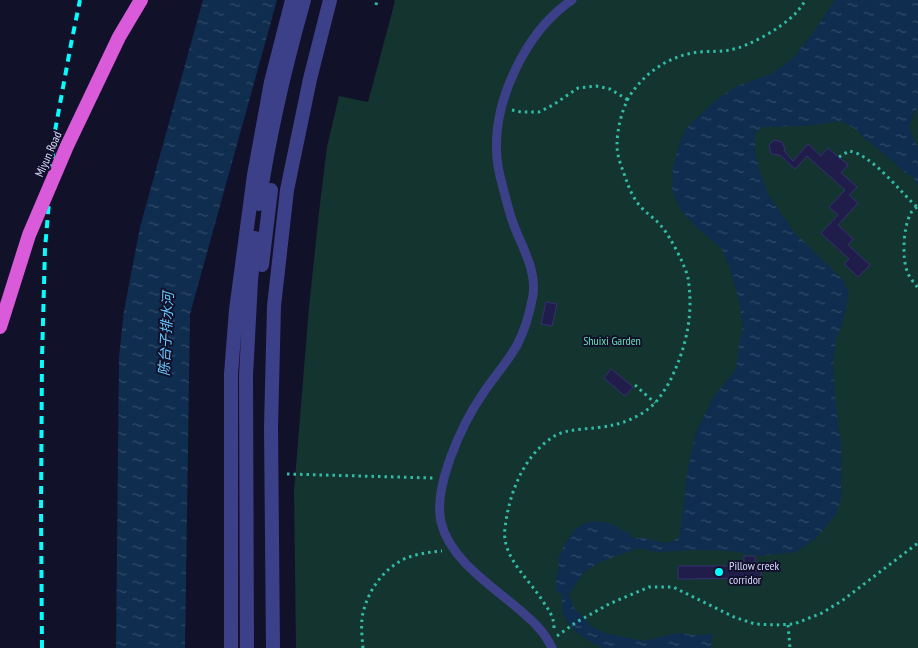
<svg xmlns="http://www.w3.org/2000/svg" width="918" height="648" font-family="'PT Sans Narrow','Noto Sans SC',sans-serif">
<defs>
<pattern id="water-ripples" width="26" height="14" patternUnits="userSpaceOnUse" patternTransform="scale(1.25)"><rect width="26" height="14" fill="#0f2d4f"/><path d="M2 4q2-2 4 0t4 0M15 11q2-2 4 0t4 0" fill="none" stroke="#314b69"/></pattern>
</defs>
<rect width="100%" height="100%" fill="#12112a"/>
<path fill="#14342f" d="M 393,0 L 918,0 L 918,648 L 296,648 L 294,491 L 309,307 L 319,212 L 327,147 L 339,96 L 368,102 L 395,1 Z"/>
<path fill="url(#water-ripples)" d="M 203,0 L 277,0 L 190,314 L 185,648 L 116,648 L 119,357 L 124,311 L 140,227 Z
M 835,0 L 918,0 L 918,107 L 914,113 L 909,127 L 918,149 L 918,185 L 916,183 L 913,176 L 907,174 L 878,149 L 866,140 L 857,130 L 841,121 L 805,126 L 762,127 L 755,133 L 755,149 L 759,169 L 768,194 L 793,231 L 843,280 L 849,292 L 844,318 L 836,339 L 833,365 L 836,407 L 841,447 L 841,499 L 835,516 L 815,539 L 796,552 L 760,556 L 730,551 L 699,550 L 656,552 L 639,548 L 602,561 L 585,571 L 568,595 L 575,609 L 591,626 L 604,633 L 644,641 L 677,633 L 698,635 L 712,634 L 711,648 L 602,648 C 580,637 558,623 562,595 L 556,591 C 554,578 561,568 558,558 C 561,553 562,549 565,544 C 573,529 586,518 603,522 C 610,523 617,525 621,531 L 624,531 L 630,533 L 631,537 C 636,538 639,538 644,538 C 656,540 670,549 680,535 L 686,478 L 696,431 L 715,395 L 736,369 L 739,345 L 743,327 L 739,300 L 731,272 L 722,249 L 696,227 L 681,211 L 672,190 L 673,166 L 681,139 L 688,126 L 715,101 L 735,87 L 773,73 L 794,57 L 815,30 Z"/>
<path fill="#211d4b" stroke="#362f76" d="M 774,140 L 782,142 L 785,149 L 784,151 L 793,161 L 808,144 L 821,156 L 828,148 L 848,165 L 841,173 L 857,187 L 849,195 L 858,203 L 838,225 L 853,239 L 848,245 L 870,265 L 858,277 L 844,264 L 849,259 L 821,233 L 838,215 L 829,207 L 845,190 L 807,156 L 795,169 L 780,155 L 771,154 L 769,145 Z
M 546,302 L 557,304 L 552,326 L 541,324 Z
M 611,369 L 633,387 L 625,396 L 604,378 Z
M 744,556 L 755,556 L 755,565 L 761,565 L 761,578 L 678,579 L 678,566 L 744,566 Z"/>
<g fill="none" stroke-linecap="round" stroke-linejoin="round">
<path stroke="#31bca6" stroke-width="3" stroke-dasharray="2.5 4" stroke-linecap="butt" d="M 376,5 L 377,0
M 512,110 L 521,112 L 539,112 L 553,105 L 578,88 L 596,86 L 610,89 L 628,100
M 839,157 L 849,151 C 873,155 900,192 918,208
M 917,207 C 915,209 912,210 911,213 C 903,227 902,257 907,271 C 909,277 914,283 918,288
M 635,385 L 655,403
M 287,474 L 433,478
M 788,625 L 790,648
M 554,628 C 554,616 548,609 542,600 C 528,578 501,556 505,528 C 509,494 523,456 553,437 C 567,427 595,430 613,425 C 628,422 644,414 655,403 C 661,396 666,388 670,381 C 686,348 694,315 688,278 C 685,265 671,238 662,227 C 656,219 647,214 640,206 C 633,198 629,188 626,179 C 622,168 617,157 617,145 C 617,128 623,104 633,91 C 649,69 673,55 699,52 C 710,51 720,52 730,50 C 750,46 781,28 795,14 C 799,10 802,5 806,0
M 557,636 L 575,623 L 609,604 L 649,587 L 673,587 L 734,617 L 755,624 L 776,625 L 794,624 L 822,613 L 843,600 L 918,543
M 363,648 C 362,636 360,621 364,609 C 370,588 384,569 404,559 C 416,554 429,552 442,551"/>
<path stroke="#3c4088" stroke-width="9" d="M 552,648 C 548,640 543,632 537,626 C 508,595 451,566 441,522 C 433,487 462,424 482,395 C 493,378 507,363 517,345 C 525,330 530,312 533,295 C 537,269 520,244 512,220 C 507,205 504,191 500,176 C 499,170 497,164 497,157 C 492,102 526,31 572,0"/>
<path stroke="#3c4088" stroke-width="14" d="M 259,204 C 269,135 285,67 304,0
M 262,265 L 271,190
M 231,648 L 231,374 L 236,310 L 254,175 L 271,82 L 292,0
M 247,648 L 246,376 L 251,281 L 255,238
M 273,648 L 271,427 L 274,306 L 287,190 L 310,79 L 330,0"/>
<path stroke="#06fdfe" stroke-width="4" stroke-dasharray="8 6" stroke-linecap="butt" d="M 42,648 L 41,509 L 42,358 L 45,249 L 55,131 L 71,44 L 80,0"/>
<path stroke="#d95bda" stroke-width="14" d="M 0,327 L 29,235 L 67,146 L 119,37 L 141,0"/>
</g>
<circle fill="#06fdfe" stroke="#12112a" stroke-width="2" cx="719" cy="572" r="5"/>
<g text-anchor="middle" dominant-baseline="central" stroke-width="4" stroke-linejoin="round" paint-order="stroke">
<g font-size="12" fill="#dad9ff" stroke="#12112a">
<text transform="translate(48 154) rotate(-66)">Miyun Road</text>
</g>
<g font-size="12" fill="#64e0b5" stroke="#12112a">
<text x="612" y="340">Shuixi Garden</text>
</g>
<g font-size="12" fill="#dad9ff" stroke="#12112a" text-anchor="start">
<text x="729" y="565">Pillow creek<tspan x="729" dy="14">corridor</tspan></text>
</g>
<g font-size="14" font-style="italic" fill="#68c7fe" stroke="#12112a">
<text transform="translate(166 334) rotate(-87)">陈台子排水河</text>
</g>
</g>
</svg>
